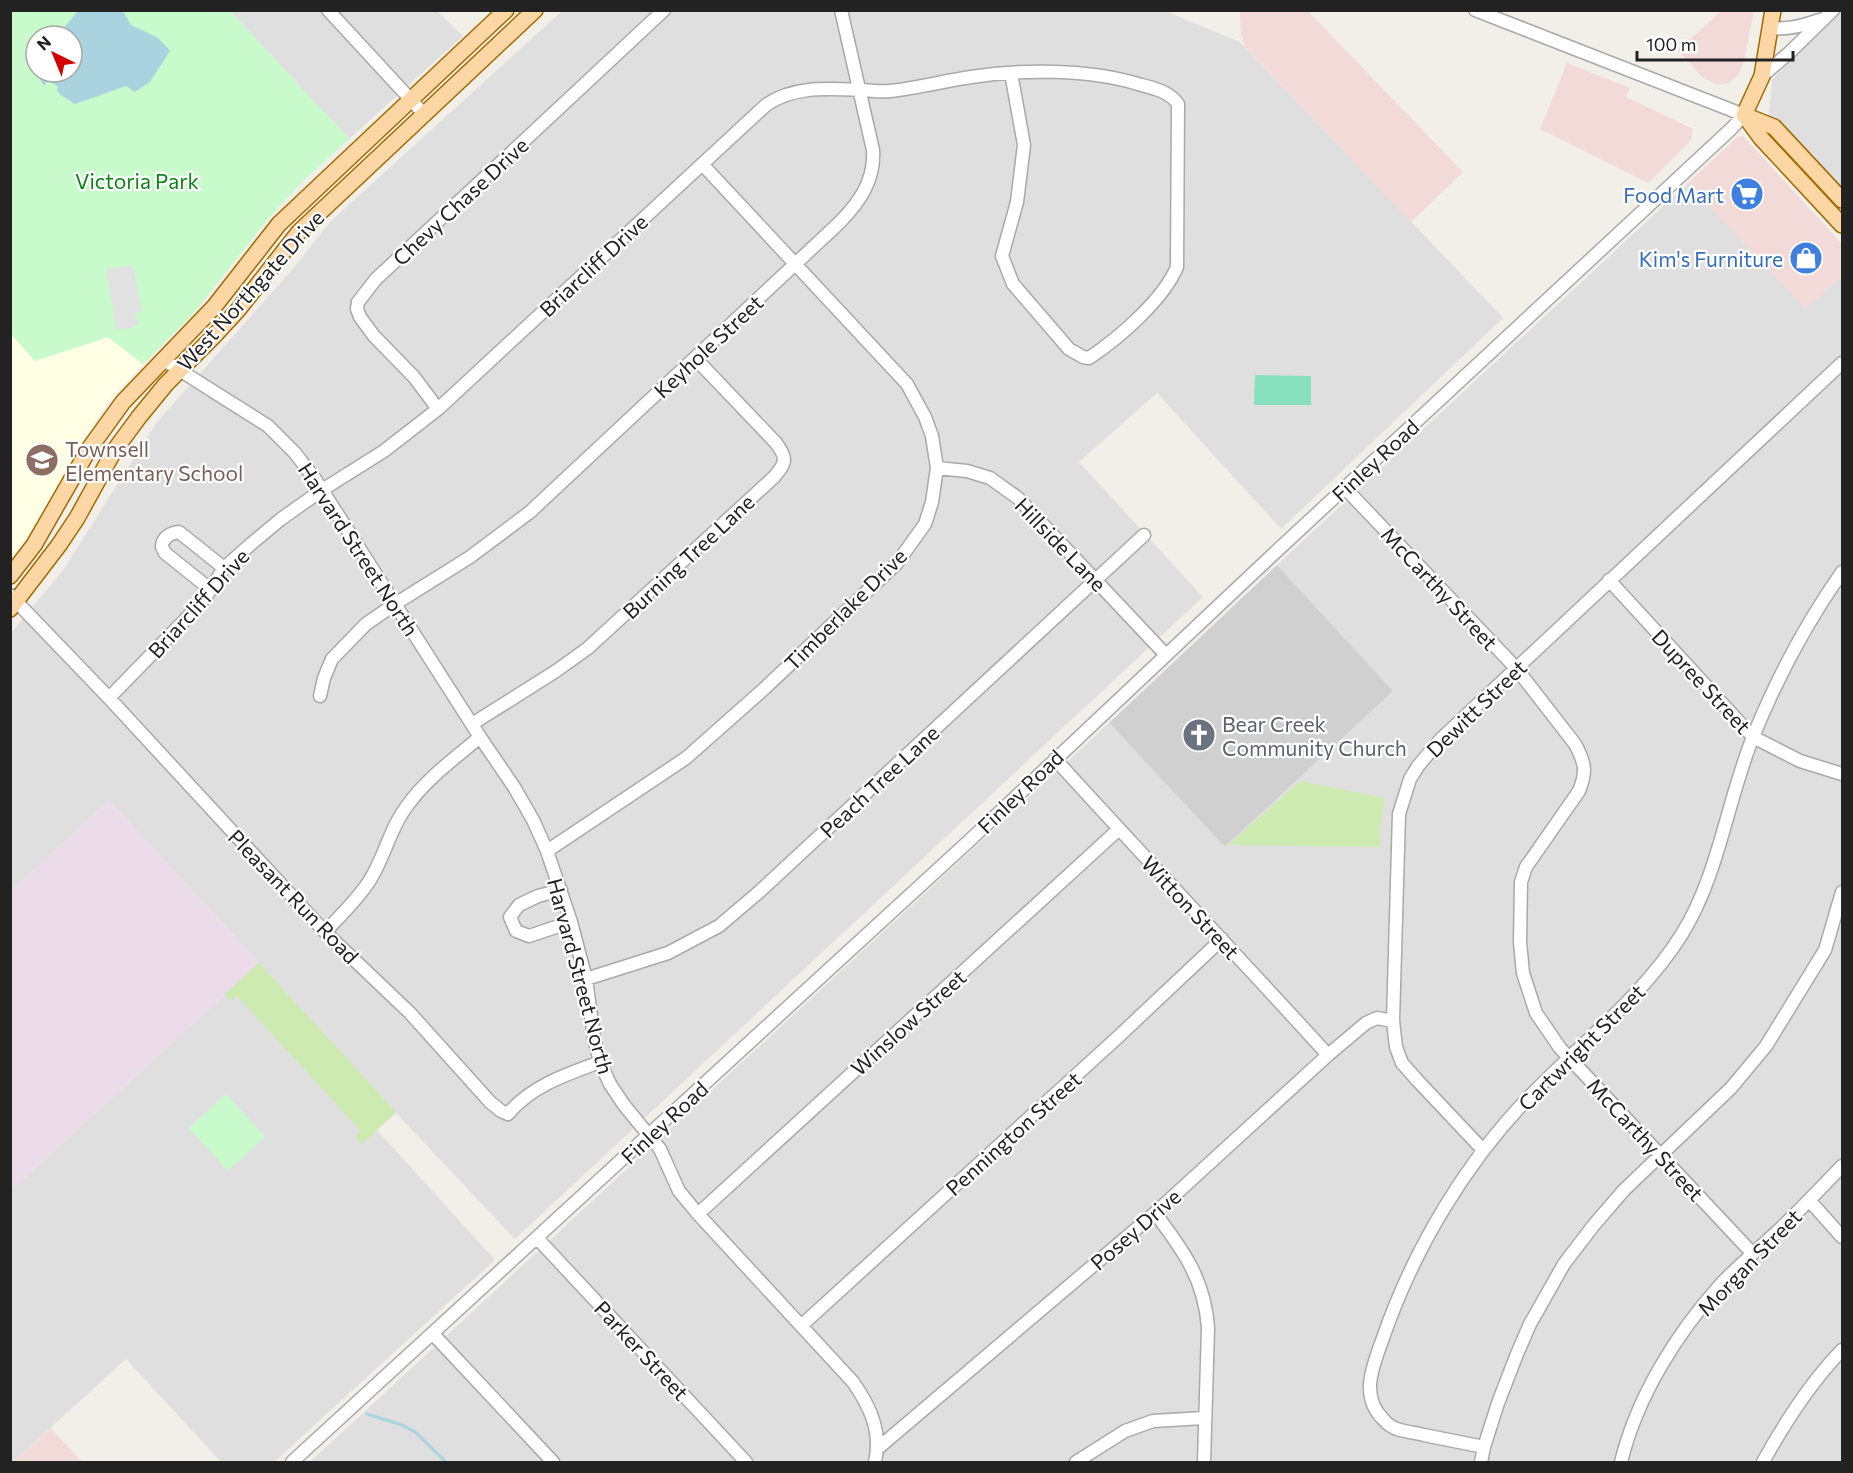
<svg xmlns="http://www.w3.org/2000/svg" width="1853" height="1473" font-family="Commissioner,sans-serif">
<rect width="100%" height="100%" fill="#f2efe9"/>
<path fill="#e0dfdf" d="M 230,11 L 437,11 L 463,36 L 349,139 Z
M 562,11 L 1165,11 L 1240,42 L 1503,318 L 1281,529 L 1157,393 L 1079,462 L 1203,597 L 515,1239 L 396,1113 L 377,1130 L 495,1260 L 274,1462 L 221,1462 L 126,1359 L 13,1462 L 11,1462 L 11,1190 L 259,963 L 109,801 L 11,891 L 11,633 L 63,570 L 157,422 L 292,270 L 331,221 Z
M 1842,11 L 1842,194 L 1769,115 L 1772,80 Z
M 1688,183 L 1805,308 L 1842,276 L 1842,1462 L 310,1462 L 1109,723 L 1225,847 L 1393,691 L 1277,565 Z"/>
<path fill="#f2dad9" d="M 1240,11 L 1308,11 L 1463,172 L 1411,222 L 1245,47 L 1241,34 Z
M 1721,11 L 1754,11 L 1744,61 L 1740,71 L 1735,78 L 1728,83 L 1717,85 L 1702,77 L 1678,50 Z
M 1567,63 L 1630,88 L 1626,97 L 1693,129 L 1691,140 L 1648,183 L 1540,129 Z
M 1743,136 L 1842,244 L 1842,276 L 1805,309 L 1688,183 L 1737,137 Z
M 51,1428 L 82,1462 L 13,1462 Z"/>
<path fill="#ebdbe8" d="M 109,801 L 259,963 L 11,1190 L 11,891 Z"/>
<path fill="#ffffe5" d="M 11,334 L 35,361 L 108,337 L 143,364 L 107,404 L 83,441 L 64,478 L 38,521 L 11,559 Z"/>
<path fill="#d0d0d0" d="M 1277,565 L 1393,691 L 1225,847 L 1109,723 Z"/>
<path fill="#cdebb0" d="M 1300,781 L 1385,798 L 1380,827 L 1380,847 L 1228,845 Z
M 259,963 L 396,1112 L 362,1144 L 355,1136 L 361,1131 L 237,996 L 231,1001 L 225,994 Z"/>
<path fill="#c8facc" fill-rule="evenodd" d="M 11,11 L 230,11 L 349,139 L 303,181 L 267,220 L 194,313 L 143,364 L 108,337 L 35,361 L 11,334 ZM 36,36 L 72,36 L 72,72 L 36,72 Z
M 226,1094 L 265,1137 L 228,1171 L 189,1128 Z"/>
<path fill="#88e0be" d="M 1255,375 L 1311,376 L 1311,405 L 1254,405 Z"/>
<path fill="#e2e2e2" d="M 133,265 L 142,312 L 136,312 L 135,316 L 139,324 L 129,329 L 116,329 L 106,269 Z"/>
<path fill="#aad3df" d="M 78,11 L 123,11 L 131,25 L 158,38 L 170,51 L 150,82 L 135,92 L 126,86 L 75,104 L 61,95 L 57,91 L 58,87 L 48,80 L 44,86 L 40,79 L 39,72 L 72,72 L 72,36 L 57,36 Z"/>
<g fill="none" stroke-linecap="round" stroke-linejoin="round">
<path stroke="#aad3df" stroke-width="3" d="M 367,1414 L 402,1425 L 415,1432 L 446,1462"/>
<defs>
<path id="minor" d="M 328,10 L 424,114
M 1770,28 C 1787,30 1803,26 1819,20
M 1762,76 L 1789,53 L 1833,10
M 162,359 L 268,426 L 295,453 L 315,479 L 480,737 L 514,787 L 533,820 L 547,851 L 571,922 L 586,979 L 594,1038 L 600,1062 L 610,1084 L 624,1105 L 660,1149 L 679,1191 L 698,1214 L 853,1382 C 870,1406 882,1432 875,1462
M 438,409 L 414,377 L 374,336 L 360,317 L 357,309 L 358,302 L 376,279 L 664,10
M 937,468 L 967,471 L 990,478 L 1018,498 L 1166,655
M 1345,488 L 1516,668 L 1575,744 C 1585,762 1587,772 1579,791 L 1526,867 L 1521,882 L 1520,942 L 1523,973 L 1536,1013 L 1560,1048 L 1752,1253
M 1609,580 L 1753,737 L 1800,761 L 1842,774
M 210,589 L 165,553 L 162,547 C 162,537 171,533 179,532 L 224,568
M 10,595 L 109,698 L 325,932 L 410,1013 L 490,1102 L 501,1111 L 508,1114 C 531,1086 567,1074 600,1062
M 320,696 L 324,678 L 332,659 L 366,624 L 395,604 L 470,557 L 530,512 L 838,224 C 859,203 875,181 873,150 L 841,10
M 109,698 L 184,621 L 205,598 L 224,568 L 251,544 L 281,519 L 322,490 L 384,451 L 438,409 L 766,105 C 794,85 830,89 863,90 C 872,91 882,92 890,91 C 918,88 944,81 971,77 C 1022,69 1089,69 1138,84 C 1153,88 1169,91 1178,104 L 1177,267 C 1163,300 1119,338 1089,358 L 1083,357 L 1069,349 L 1013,284 L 1002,256 L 1017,202 L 1024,145 L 1011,73
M 472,724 L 556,671 L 588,648 L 774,477 C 786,463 788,459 776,443 L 695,358
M 1055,759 C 1145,858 1238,956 1328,1055
M 547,851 L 686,758 L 765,688 L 897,563 L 925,524 L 932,502 L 937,468 L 932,436 L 925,417 L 907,384 L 702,164
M 561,890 L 538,896 L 519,905 L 510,917 L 516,931 L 529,936 L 571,922
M 325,932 C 341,915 358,899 370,880 C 385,856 390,828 407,806 C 426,779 455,758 480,737
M 586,979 L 668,953 L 719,926 L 759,892 L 1144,535
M 1483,1150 L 1417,1080 L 1402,1063 L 1396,1047 L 1393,1021 L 1399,814 L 1410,779 L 1418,766 L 1441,739 L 1842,363
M 1809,1200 L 1842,1237
M 1155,1213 C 1183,1250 1205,1280 1208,1328 L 1204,1462
M 698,1214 L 1118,830
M 537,1238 L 746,1462
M 802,1325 L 1118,1037 L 1222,939
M 433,1334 L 553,1462
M 1484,1447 C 1464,1443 1444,1439 1424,1435 C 1416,1433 1406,1432 1397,1429 C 1393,1428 1387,1424 1384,1420 C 1359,1396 1373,1366 1383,1338 C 1414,1248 1468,1158 1535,1091 C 1585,1040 1644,995 1682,934 C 1719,874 1727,801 1753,737 C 1776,680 1807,622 1842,572
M 877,1449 L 1155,1213 L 1328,1055 L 1366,1023 L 1377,1018 L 1393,1021
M 292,1462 L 970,840 L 1266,561 L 1731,129 L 1744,115 L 1475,10
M 1076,1462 L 1125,1431 L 1153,1421 L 1204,1418
M 1481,1462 L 1484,1447 L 1498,1403 L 1517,1354 L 1530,1324 L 1564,1264 L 1593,1226 L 1624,1190 L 1731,1088 L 1766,1046 L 1825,950 L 1842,892
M 1621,1462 C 1637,1397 1676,1334 1721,1284 C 1740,1264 1761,1247 1781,1228 C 1802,1208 1822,1187 1842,1166
M 1763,1462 C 1785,1422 1810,1383 1842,1350"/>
<path id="major" d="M 1744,115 L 1761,138 L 1842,225
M 1744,115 L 1774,127 L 1842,200
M 1744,115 L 1762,76 L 1773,10
M 10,576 L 34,545 L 89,449 L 123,402 L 214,307 L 279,224 L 506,10
M 10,609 L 59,545 L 77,518 L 114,451 L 139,417 L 166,384 L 214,336 L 238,310 L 299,232 L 535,10"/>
</defs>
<use href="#minor" stroke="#a9a9a9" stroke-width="15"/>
<use href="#major" stroke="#a06b00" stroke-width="18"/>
<use href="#minor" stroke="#fff" stroke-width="12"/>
<use href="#major" stroke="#fcd6a4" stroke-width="15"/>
</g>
<defs>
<symbol id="supermarket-disc" viewBox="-11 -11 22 22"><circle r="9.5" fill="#3f7fe0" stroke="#fff"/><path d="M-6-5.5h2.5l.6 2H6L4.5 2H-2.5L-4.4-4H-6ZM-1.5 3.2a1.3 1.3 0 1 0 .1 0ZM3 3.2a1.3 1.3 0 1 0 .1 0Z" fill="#fff"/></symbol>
<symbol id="shop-disc" viewBox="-11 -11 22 22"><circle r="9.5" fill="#3f7fe0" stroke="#fff"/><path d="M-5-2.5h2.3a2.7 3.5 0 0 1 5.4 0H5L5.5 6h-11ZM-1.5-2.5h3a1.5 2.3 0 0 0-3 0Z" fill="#fff"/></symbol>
<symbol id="school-disc" viewBox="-11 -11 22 22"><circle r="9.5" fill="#8d6e63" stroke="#fff"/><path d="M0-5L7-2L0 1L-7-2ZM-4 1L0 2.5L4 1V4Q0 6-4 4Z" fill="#fff"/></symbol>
<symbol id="church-disc" viewBox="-11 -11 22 22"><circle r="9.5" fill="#6b7280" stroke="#fff"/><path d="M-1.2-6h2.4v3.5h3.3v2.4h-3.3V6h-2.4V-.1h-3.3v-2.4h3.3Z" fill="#fff"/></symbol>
</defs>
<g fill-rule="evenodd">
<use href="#supermarket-disc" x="1728" y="175" width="38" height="38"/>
<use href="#shop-disc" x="1787" y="239" width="38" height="38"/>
<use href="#school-disc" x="23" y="441" width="38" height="38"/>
<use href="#church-disc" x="1180" y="716" width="38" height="38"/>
</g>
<g text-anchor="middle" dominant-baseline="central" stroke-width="4.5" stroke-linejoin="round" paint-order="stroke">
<g font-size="21" fill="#0c8416" stroke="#fff">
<text x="137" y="180">Victoria Park</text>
</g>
<g font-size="21" fill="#366cbe" stroke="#fff" text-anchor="end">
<text x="1724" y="194">Food Mart</text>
<text x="1783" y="258">Kim's Furniture</text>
</g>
<g font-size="21" fill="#222" stroke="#fff">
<text transform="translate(460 201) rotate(-43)">Chevy Chase Drive</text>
<text transform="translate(593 265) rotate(-43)">Briarcliff Drive</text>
<text transform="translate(250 290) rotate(-48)">West Northgate Drive</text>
<text transform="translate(708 346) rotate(-43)">Keyhole Street</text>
<text transform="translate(1375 460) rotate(-43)">Finley Road</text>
<text transform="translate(1061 544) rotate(46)">Hillside Lane</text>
<text transform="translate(359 549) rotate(57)">Harvard Street North</text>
<text transform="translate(688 556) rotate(-43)">Burning Tree Lane</text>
<text transform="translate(1440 588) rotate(47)">McCarthy Street</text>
<text transform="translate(198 603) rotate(-48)">Briarcliff Drive</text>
<text transform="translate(845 609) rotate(-45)">Timberlake Drive</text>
<text transform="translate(1702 681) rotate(47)">Dupree Street</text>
<text transform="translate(1476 708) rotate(-44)">Dewitt Street</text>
<text transform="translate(879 781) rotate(-43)">Peach Tree Lane</text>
<text transform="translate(1020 791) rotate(-44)">Finley Road</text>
<text transform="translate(294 896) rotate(46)">Pleasant Run Road</text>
<text transform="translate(1191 907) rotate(47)">Witton Street</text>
<text transform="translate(581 976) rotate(75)">Harvard Street North</text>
<text transform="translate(908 1022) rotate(-42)">Winslow Street</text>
<text transform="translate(1581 1047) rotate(-45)">Cartwright Street</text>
<text transform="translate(664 1122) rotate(-43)">Finley Road</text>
<text transform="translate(1013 1133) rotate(-42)">Pennington Street</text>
<text transform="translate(1646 1139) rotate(47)">McCarthy Street</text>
<text transform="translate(1135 1229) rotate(-41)">Posey Drive</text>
<text transform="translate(1749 1262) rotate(-46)">Morgan Street</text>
<text transform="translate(642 1350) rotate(47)">Parker Street</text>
</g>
<g font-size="21" fill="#785e54" stroke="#fff" text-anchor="start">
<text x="65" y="448">Townsell<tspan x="65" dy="24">Elementary School</tspan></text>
</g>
<g font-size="21" fill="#5b616d" stroke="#fff" text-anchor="start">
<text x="1222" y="723">Bear Creek<tspan x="1222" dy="24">Community Church</tspan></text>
</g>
</g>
<rect width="1853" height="1473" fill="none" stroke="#222222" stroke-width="24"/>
<g transform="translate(54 54) rotate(317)"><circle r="28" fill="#ffffff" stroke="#a7a7a7" stroke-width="1.5"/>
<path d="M0-4.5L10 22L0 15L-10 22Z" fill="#d40000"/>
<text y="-9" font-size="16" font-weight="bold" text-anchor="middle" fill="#222222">N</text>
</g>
<path d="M1637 51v9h156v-9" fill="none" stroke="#222222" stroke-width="3"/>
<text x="1646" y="51" font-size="18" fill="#222222" stroke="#ffffff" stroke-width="4.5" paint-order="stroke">100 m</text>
</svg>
